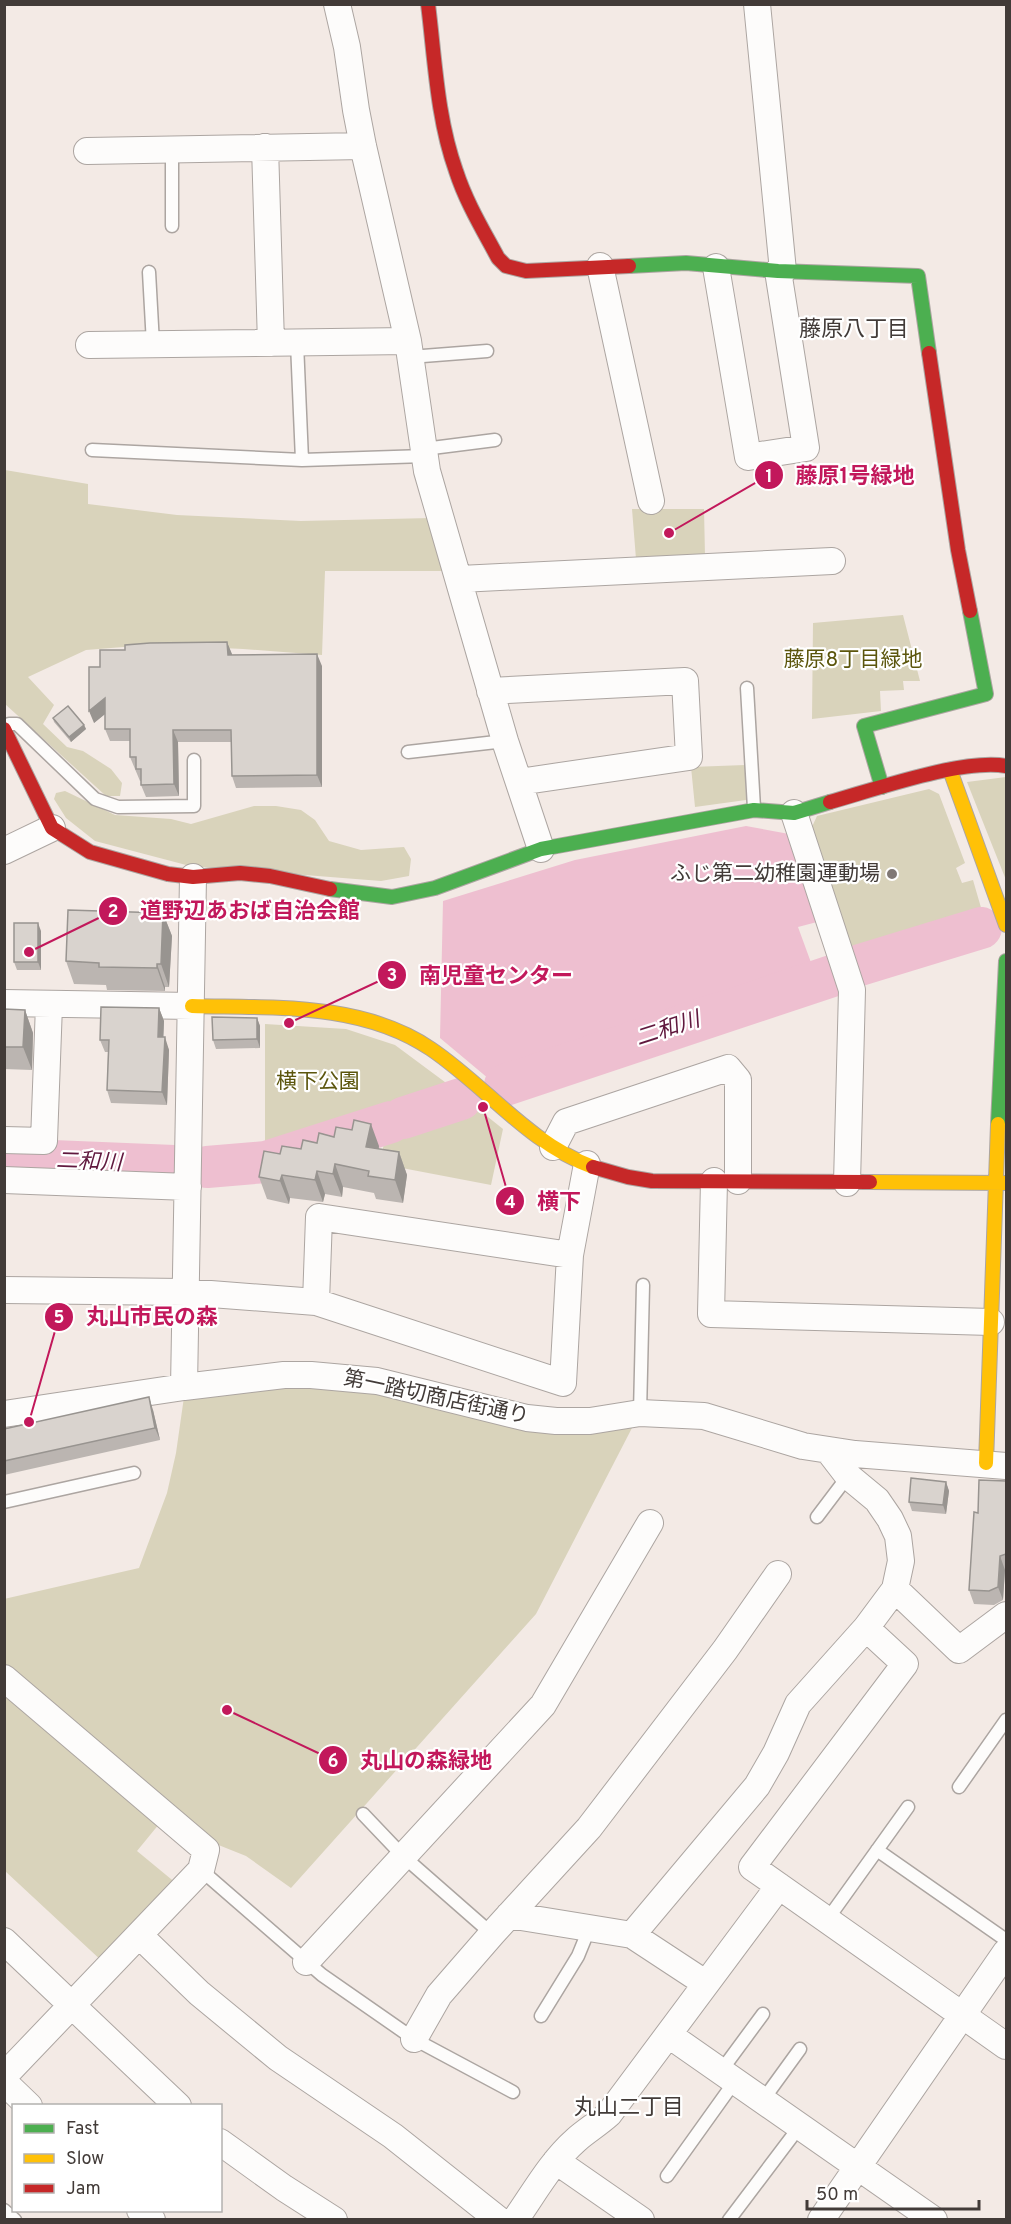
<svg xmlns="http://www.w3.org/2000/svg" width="1011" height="2224" font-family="Overpass,'Noto Sans JP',sans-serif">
<rect width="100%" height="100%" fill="#f3eae5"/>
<path fill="#d9d3bb" d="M 5,470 L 88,484 L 88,504 L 177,515 L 301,521 L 431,518 L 444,571 L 325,571 L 322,655 L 243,649 L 160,645 L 136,646 L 86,650 L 28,677 L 54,705 L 43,724 L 67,747 L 83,751 L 111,769 L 122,783 L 120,796 L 106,796 L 5,704 Z
M 632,509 L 704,509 L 705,556 L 636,559 Z
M 903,615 L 920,681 L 903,681 L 904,690 L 880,691 L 881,711 L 812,719 L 813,623 Z
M 745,765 L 746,800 L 695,807 L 691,767 Z
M 1006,777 L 1006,880 L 967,782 Z
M 929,789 L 939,794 L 965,863 L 956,868 L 962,883 L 973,880 L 984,918 L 856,961 L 811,829 L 817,816 Z
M 65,791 L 115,815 L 171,819 L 191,824 L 254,806 L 276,806 L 301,810 L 315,820 L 329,841 L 361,850 L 404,847 L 411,859 L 409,876 L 381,881 L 190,866 L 95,841 L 66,818 L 54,799 L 56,793 Z
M 265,1024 L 346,1029 L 395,1045 L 457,1091 L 265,1158 Z
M 473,1105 L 503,1129 L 491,1185 L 381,1164 L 385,1133 Z
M 283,1384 L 336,1385 L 633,1426 L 536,1614 L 291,1888 L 246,1856 L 216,1844 L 173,1807 L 137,1851 L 177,1884 L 104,1963 L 5,1871 L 4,1599 L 139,1568 L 167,1493 L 176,1453 L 184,1397 Z"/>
<path fill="#eebfd0" d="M 746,826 L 789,834 L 817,922 L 798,927 L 813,968 L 489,1079 L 440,1038 L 443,901 L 575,860 Z"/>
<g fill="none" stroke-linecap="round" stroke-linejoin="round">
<path stroke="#eebfd0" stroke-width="42" d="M 860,965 L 981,928
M 505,1085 L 832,976
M 403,1118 L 461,1099
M 4,1159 L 174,1166
M 207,1167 L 266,1162 L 391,1122"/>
<defs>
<path id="lane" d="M 172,149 L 172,226
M 149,272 L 153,344
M 297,343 L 302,460
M 410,357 L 487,351
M 424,449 L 495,440
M 92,450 L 302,460 L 425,456
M 747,688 L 754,808
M 9,724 L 17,724 L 95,799 L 118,807 L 194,806 L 194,760
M 408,752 L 505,741
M 640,1413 L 643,1285
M 4,1502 L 134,1473
M 817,1517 L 848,1476
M 959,1787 L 1006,1720
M 363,1814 L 403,1856 L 492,1934
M 877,1850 L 1006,1940
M 201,1870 L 322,1975 L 414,2039 L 513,2092
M 827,1920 L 908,1807
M 541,2016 L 578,1956 L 589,1929
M 721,2071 L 763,2014
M 763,2100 L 800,2049
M 667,2176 L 735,2081
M 4,2210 L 15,2220
M 729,2220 L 800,2126"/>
<path id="street" d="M 337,4 L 347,47 L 356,110 L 363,146 L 408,341 L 427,471 L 505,741 L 541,849
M 757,4 L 783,271
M 265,147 L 271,343
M 87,151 L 363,146
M 600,266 L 651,501
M 716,267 L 748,457 L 806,448 L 778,271
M 89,345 L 408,341
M 460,579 L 832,561
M 490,691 L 685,681 L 689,757 L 519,782
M 794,813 L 852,990 L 847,1183
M 4,851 L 52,828
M 4,1003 L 192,1006
M 4,1140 L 44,1141 L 49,1005
M 553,1147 L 566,1122 L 728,1068 L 738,1080 L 738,1181
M 4,1180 L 188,1187
M 714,1181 L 711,1314 L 991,1322
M 4,1290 L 185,1292 L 316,1302 L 563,1383 L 570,1255 L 587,1164
M 316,1302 L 319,1217 L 570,1255
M 184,1387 L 193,877
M 4,1414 L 184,1387 L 284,1375 L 311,1375 L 377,1381 L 527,1418 L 556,1421 L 590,1421 L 640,1413 L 704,1416 L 803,1446 L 855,1454 L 1006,1466
M 895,1589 L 959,1650 L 1006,1615
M 866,1628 L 905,1664 L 752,1867 L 1006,2046
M 4,1678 L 206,1850 L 201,1870 L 4,2076
M 509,1915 L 632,1935 L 705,1983
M 139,1935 L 199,1993 L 278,2058 L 393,2136 L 499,2220
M 632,1935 L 757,1786 L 776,1753 L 798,1704 L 866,1628 L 895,1589 L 901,1561 L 898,1536 L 890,1519 L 877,1500 L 848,1476 L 828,1450
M 4,1941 L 178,2106
M 306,1962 L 543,1705 L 650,1523
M 669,2035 L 934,2220
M 414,2039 L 439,1995 L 492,1934 L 589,1828 L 725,1650 L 778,1574
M 4,2082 L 29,2106
M 220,2142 L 284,2188 L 334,2220
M 556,2161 L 641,2220
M 140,2210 L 152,2220
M 515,2220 C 534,2193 551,2162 576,2140 C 586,2131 598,2124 609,2114 L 779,1886
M 821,2220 L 1006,1952"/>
<path id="fast" d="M 629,266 L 686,263 L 778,271 L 918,276 L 929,353
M 882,787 L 864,726 L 986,694 L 970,611
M 330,889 L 392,897 L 435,888 L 541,849 L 754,810 L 794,813 L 830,802
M 998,1124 L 1006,961"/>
<path id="slow" d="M 950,770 L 1006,925
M 192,1006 C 272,1008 362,1002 431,1049 C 487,1087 528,1143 593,1167
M 870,1182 L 1006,1183
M 986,1463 L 998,1124"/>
<path id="jam" d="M 428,4 C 435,60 437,118 456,171 C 466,202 483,230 498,258 L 506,266 L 526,271 L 629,266
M 929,353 L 958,550 L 970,611
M 4,729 L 52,828 L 90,852 L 168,874 L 193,877 L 240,873 L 270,876 L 330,889
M 830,802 C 873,790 964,758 1006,766
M 593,1167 L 628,1177 L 652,1181 L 870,1182"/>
</defs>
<use href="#lane" stroke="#aca5a1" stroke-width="15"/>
<use href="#street" stroke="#aca5a1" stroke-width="28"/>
<use href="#fast" stroke="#aca5a1" stroke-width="16"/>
<use href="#slow" stroke="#aca5a1" stroke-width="16"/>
<use href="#jam" stroke="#aca5a1" stroke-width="16"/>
<use href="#lane" stroke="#fdfcfb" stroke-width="12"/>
<use href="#street" stroke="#fdfcfb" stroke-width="26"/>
<use href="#fast" stroke="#4caf50" stroke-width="14"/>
<use href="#slow" stroke="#ffc107" stroke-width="14"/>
<use href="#jam" stroke="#c62828" stroke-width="14"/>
</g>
<path fill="#bbb5b1" d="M 227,642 L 232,655 L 322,666 L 322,787 L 236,788 L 232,776 L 232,742 L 178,742 L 179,796 L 146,797 L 141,785 L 141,781 L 140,781 L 130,757 L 130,741 L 110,741 L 105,729 L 105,714 L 94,723 L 100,667 L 125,650 Z
M 53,718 L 84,725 L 86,729 L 71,742 L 54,722 Z
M 163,913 L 172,936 L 169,987 L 165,987 L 165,991 L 107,990 L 106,985 L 74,984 L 66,961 Z
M 41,931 L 41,970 L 17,970 L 14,962 Z
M 159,1008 L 164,1021 L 163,1037 L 169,1050 L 167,1105 L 111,1103 L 107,1090 L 108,1052 L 105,1052 L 100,1040 Z
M 4,1009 L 25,1010 L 33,1033 L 32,1070 L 4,1069 Z
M 257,1018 L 260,1026 L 260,1048 L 216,1049 L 213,1040 Z
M 379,1146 L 379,1149 L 399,1152 L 407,1175 L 403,1203 L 376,1199 L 374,1193 L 343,1187 L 342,1197 L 325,1194 L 323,1202 L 290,1198 L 289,1204 L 267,1199 L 259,1177 L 280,1154 L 301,1149 Z
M 153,1410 L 160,1440 L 4,1475 L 4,1429 Z
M 1006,1481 L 1006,1570 L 1005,1570 L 1003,1600 L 994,1605 L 974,1604 L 969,1590 L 978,1513 Z
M 946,1482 L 949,1491 L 946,1514 L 912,1511 L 909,1502 Z"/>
<path fill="#989490" d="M 227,642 L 232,654 L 232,667 L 228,655 Z
M 317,654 L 322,666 L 322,787 L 317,775 Z
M 105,698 L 110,710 L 94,723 L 89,711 Z
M 84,725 L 86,729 L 71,742 L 69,737 Z
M 173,730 L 178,742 L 179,796 L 174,784 Z
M 163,913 L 172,936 L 169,987 L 161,964 Z
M 38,923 L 41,931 L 41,970 L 38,962 Z
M 157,964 L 165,987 L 165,991 L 157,968 Z
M 159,1008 L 164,1021 L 163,1050 L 158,1037 Z
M 25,1010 L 33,1033 L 32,1070 L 23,1047 Z
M 257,1018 L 260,1026 L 260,1048 L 257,1039 Z
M 165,1037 L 169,1050 L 167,1105 L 162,1092 Z
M 371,1124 L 379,1146 L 375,1170 L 366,1147 Z
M 399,1152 L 407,1175 L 403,1203 L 395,1180 Z
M 335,1164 L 343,1187 L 342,1197 L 333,1174 Z
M 317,1171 L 325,1194 L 323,1202 L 315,1180 Z
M 282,1175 L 290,1198 L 289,1204 L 280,1181 Z
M 149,1397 L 153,1410 L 160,1440 L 155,1428 Z
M 946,1482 L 949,1491 L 946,1514 L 943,1505 Z
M 1000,1556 L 1005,1570 L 1003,1600 L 998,1587 Z"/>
<path fill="#d9d3ce" stroke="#989490" stroke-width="1.5" d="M 227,642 L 228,655 L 317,654 L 317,775 L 232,776 L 231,730 L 173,730 L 174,784 L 141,785 L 141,769 L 136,769 L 136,757 L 130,757 L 130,729 L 105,729 L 105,698 L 89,711 L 89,667 L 100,667 L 100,650 L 125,650 L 125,645 L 150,643 Z
M 68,706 L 84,725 L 69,737 L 53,718 Z
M 68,910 L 163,913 L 161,964 L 157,964 L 157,968 L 99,967 L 99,963 L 66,961 Z
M 14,923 L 38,923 L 38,962 L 14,962 Z
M 101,1007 L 159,1008 L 158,1037 L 165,1037 L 162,1092 L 107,1090 L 109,1040 L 100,1040 Z
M 4,1009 L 25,1010 L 23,1047 L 4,1047 Z
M 212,1017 L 257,1018 L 257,1039 L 213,1040 Z
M 354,1120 L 371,1124 L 366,1147 L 399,1152 L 395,1180 L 368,1176 L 369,1171 L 335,1164 L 333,1174 L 317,1171 L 315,1180 L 282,1175 L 280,1181 L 259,1177 L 264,1151 L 280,1154 L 282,1146 L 301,1149 L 303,1140 L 317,1143 L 319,1133 L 334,1137 L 336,1127 L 352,1130 Z
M 149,1397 L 155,1428 L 4,1461 L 4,1429 Z
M 911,1478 L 946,1482 L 943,1505 L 909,1502 Z
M 979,1480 L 1006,1481 L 1006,1554 L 1000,1556 L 998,1587 L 989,1591 L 969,1590 L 974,1512 L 978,1513 Z"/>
<circle fill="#807875" stroke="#fff" stroke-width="2" cx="892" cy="874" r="6"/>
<g text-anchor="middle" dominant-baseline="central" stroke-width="4.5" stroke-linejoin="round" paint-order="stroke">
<g font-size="21" fill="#5c560d" stroke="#fff">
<text x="853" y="660">藤原8丁目緑地</text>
<text x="318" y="1082">横下公園</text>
</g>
<g font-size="21" fill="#423b38" stroke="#fff" text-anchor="end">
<text x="880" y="874">ふじ第二幼稚園運動場</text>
</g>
<g font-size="21" fill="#423b38" stroke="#fff">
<text transform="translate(436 1398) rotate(12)">第一踏切商店街通り</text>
</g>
<g font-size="22" fill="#423b38" stroke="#fff">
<text x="854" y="330">藤原八丁目</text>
<text x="629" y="2108">丸山二丁目</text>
</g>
<g font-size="22" font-style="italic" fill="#60183e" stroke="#fff">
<text transform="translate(668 1030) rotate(-18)">二和川</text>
<text transform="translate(89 1163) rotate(2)">二和川</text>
</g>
</g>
<path fill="none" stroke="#c2185b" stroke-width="2" d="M669 533L769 475M29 952L113 911M289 1023L392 975M483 1107L510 1201M29 1422L59 1317M227 1710L333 1760"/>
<g fill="#c2185b" stroke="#fff" stroke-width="2">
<circle cx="669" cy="533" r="6"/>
<circle cx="29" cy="952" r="6"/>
<circle cx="289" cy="1023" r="6"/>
<circle cx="483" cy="1107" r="6"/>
<circle cx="29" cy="1422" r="6"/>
<circle cx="227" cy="1710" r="6"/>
<circle cx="769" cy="475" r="15"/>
<circle cx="113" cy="911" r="15"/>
<circle cx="392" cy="975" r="15"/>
<circle cx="510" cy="1201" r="15"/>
<circle cx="59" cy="1317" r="15"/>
<circle cx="333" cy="1760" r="15"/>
</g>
<g font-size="18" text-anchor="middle" font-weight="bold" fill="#fff">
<text x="769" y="482">1</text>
<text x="113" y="917">2</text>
<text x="392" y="981">3</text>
<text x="510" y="1208">4</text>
<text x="59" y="1323">5</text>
<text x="333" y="1767">6</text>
</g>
<g font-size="22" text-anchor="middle" font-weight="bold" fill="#c2185b" stroke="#fff" stroke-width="4.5" stroke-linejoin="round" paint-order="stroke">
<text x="855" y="483">藤原1号緑地</text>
<text x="250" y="918">道野辺あおば自治会館</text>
<text x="496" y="983">南児童センター</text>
<text x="559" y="1209">横下</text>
<text x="152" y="1324">丸山市民の森</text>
<text x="426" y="1768">丸山の森緑地</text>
</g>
<rect width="1011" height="2224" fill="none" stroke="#423b38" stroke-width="12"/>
<rect x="12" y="2104" width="210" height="108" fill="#ffffff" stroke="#b3b1af" stroke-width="1.5"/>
<rect x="24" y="2124" width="30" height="9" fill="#4caf50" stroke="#b3b1af" stroke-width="1.5"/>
<text x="66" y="2134" font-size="18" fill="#423b38">Fast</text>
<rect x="24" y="2154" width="30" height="9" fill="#ffc107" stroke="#b3b1af" stroke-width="1.5"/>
<text x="66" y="2164" font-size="18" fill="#423b38">Slow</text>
<rect x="24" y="2184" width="30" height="9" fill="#c62828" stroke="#b3b1af" stroke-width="1.5"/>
<text x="66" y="2194" font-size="18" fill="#423b38">Jam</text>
<path d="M807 2200v9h172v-9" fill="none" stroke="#423b38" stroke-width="3"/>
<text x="816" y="2200" font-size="18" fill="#423b38" stroke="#ffffff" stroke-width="4.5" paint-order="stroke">50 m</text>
</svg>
